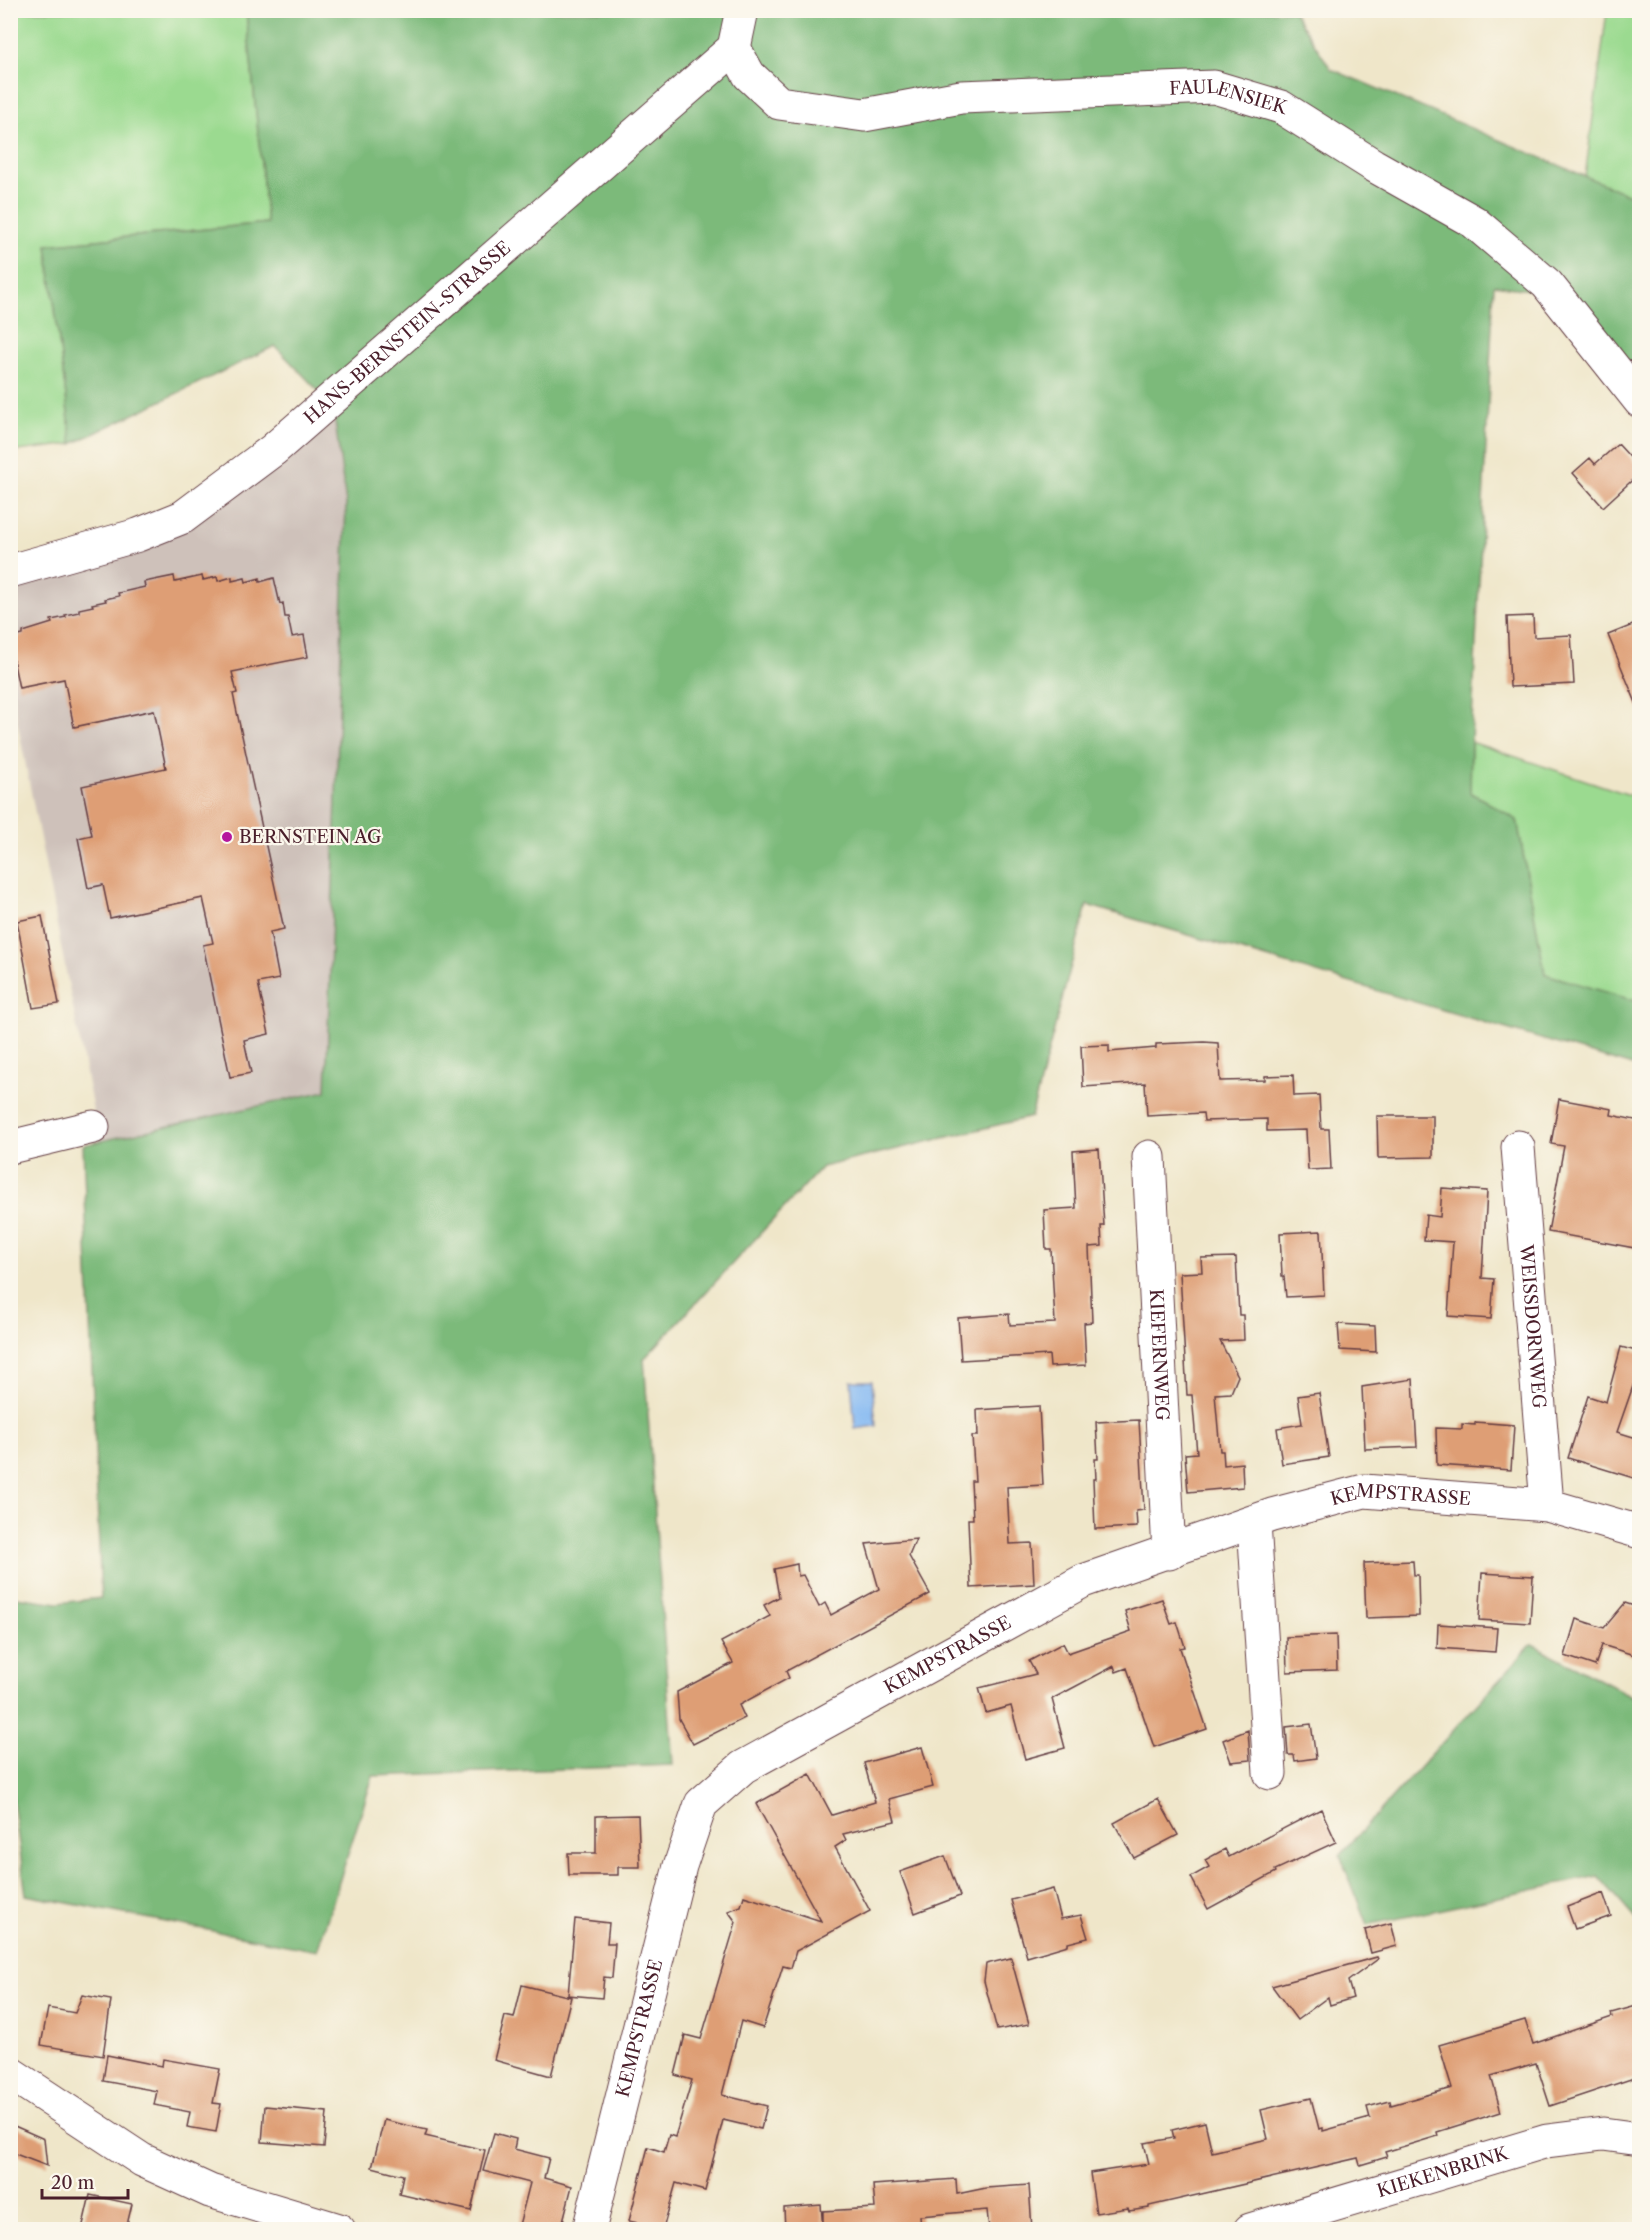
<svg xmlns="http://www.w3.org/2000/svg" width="1650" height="2240" font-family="'Libre Caslon Text',serif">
<rect width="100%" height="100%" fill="#fbf7ec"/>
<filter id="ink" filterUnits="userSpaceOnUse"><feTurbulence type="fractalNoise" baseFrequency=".0167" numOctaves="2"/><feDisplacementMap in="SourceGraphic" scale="12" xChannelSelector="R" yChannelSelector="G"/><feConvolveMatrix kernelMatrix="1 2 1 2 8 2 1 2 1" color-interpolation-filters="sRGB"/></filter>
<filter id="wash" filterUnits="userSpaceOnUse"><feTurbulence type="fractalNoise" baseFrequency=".008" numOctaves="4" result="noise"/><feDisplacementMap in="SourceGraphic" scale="24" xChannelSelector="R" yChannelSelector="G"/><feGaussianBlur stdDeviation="1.35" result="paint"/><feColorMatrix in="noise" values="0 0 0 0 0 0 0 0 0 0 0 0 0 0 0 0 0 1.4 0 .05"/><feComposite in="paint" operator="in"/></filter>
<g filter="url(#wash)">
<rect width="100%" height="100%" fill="#efe6c9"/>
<path fill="#cec1ba" d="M 334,417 L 346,504 L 326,1091 L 99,1141 L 11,689 L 10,583 L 116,555 Z"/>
<path fill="#9bda90" stroke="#727c5e" stroke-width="1.5" d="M 10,11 L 246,11 L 267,223 L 47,245 L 72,444 L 11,452 Z
M 1607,11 L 1639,11 L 1639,199 L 1585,177 Z
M 1471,742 L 1639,798 L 1639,1002 L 1545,974 L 1517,821 L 1470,792 Z"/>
<path fill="#7cba7a" stroke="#636c52" stroke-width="1.5" d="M 246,11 L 1293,11 L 1331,69 L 1639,199 L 1639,391 L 1530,290 L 1494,285 L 1471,742 L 1470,792 L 1517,820 L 1545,974 L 1639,1002 L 1639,1068 L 1087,905 L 1031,1117 L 822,1167 L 644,1359 L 673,1765 L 373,1776 L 317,1951 L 26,1895 L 10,1779 L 10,1596 L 58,1603 L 101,1598 L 83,1145 L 326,1091 L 346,504 L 333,406 L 275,346 L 72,444 L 47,245 L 267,223 Z
M 1532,1644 L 1639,1700 L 1639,1922 L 1598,1876 L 1367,1925 L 1340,1855 Z"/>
<path fill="#85b9f2" stroke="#686c8e" stroke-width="1.5" d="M 851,1381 L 872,1381 L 876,1426 L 855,1429 Z"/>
<g id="blocks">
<path fill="#de9e75" d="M 1618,444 L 1640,468 L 1640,473 L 1603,507 L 1573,473 L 1590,458 L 1595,464 Z
M 174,576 L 175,582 L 202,576 L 203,580 L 217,577 L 218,581 L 232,577 L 232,581 L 245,578 L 246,582 L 260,578 L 260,582 L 274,578 L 280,604 L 283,603 L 285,617 L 288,617 L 292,637 L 304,635 L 308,657 L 232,672 L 237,693 L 233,694 L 284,929 L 270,932 L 279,979 L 258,983 L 269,1034 L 244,1040 L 251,1073 L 230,1077 L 203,945 L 213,943 L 203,898 L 110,918 L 103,885 L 88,888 L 78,838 L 92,835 L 82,786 L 166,768 L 154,710 L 74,727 L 64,679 L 19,688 L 10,645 L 10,638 L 23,635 L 23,632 L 52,623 L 51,620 L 66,617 L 65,615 L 79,612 L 79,609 L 93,606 L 92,604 L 106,601 L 105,599 L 119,596 L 118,593 L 145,587 L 144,582 Z
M 1533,616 L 1534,637 L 1571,635 L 1574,684 L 1510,687 L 1507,617 Z
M 1640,622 L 1640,710 L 1639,710 L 1608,635 Z
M 42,916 L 59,1004 L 33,1008 L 17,921 Z
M 1204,1042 L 1218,1043 L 1220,1081 L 1265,1080 L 1265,1076 L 1293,1075 L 1294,1096 L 1319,1095 L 1321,1129 L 1329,1129 L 1331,1169 L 1308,1170 L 1306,1130 L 1267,1131 L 1267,1119 L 1204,1121 L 1203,1113 L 1147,1116 L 1145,1083 L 1083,1087 L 1081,1046 L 1109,1045 L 1109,1052 L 1156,1048 L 1156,1044 Z
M 1559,1099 L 1612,1109 L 1611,1115 L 1640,1121 L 1640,1249 L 1548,1232 L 1564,1146 L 1551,1144 Z
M 1377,1116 L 1433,1116 L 1433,1157 L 1378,1158 Z
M 1099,1149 L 1104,1226 L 1101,1226 L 1102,1246 L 1089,1247 L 1092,1322 L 1084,1323 L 1086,1365 L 1050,1367 L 1049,1355 L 961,1360 L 958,1318 L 1009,1314 L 1010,1325 L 1055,1323 L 1051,1249 L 1046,1249 L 1044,1210 L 1076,1208 L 1073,1151 Z
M 1442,1188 L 1487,1191 L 1482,1278 L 1494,1279 L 1491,1319 L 1448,1316 L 1453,1242 L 1424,1240 L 1426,1215 L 1440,1217 Z
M 1321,1231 L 1324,1295 L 1286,1297 L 1284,1276 L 1282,1276 L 1280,1233 Z
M 1236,1257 L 1239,1315 L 1243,1315 L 1244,1340 L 1220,1341 L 1238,1376 L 1231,1393 L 1215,1394 L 1220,1451 L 1223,1451 L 1224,1465 L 1242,1463 L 1243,1487 L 1188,1492 L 1185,1454 L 1197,1453 L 1192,1395 L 1187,1395 L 1180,1273 L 1202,1272 L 1201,1258 Z
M 1338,1324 L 1375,1326 L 1376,1352 L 1340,1350 Z
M 1621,1347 L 1640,1352 L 1640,1366 L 1617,1432 L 1640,1439 L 1640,1480 L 1568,1458 L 1588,1396 L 1606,1402 Z
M 1413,1379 L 1417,1447 L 1365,1449 L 1362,1387 Z
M 1319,1393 L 1329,1457 L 1282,1464 L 1277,1428 L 1302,1424 L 1298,1396 Z
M 1039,1406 L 1043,1485 L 1007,1487 L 1010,1544 L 1032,1543 L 1034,1584 L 971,1588 L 968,1519 L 973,1519 L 971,1481 L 975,1481 L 972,1436 L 978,1436 L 977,1410 Z
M 1139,1420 L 1144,1510 L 1136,1511 L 1137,1527 L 1095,1529 L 1093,1479 L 1096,1479 L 1095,1459 L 1098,1459 L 1096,1422 Z
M 1475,1422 L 1514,1425 L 1511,1470 L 1437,1465 L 1436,1428 L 1462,1429 L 1462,1424 L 1475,1425 Z
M 916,1539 L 909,1556 L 930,1594 L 786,1671 L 789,1678 L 739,1705 L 745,1718 L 693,1744 L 679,1719 L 677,1692 L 733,1663 L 721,1642 L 770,1616 L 764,1605 L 779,1597 L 774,1569 L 797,1564 L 798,1576 L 803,1575 L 819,1607 L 825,1603 L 831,1615 L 879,1589 L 866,1544 Z
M 1413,1561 L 1414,1575 L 1418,1575 L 1419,1616 L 1366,1618 L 1364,1563 Z
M 1482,1573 L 1533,1576 L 1530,1623 L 1479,1620 Z
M 1162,1599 L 1171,1624 L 1177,1622 L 1185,1647 L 1180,1648 L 1207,1729 L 1154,1747 L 1127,1668 L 1116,1672 L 1114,1666 L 1052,1699 L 1065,1748 L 1025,1759 L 1011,1706 L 986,1713 L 979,1688 L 1036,1674 L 1029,1661 L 1063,1643 L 1068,1653 L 1131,1631 L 1125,1611 Z
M 1625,1603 L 1640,1608 L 1640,1657 L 1602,1645 L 1595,1666 L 1565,1656 L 1576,1619 L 1604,1628 Z
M 1438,1624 L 1497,1628 L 1495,1652 L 1437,1648 Z
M 1336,1635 L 1337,1670 L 1287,1672 L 1286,1637 Z
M 1311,1724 L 1316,1758 L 1295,1761 L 1294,1755 L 1288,1755 L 1286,1727 Z
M 1248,1730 L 1250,1760 L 1231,1762 L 1223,1740 Z
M 922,1747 L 933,1787 L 889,1799 L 895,1821 L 843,1834 L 846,1840 L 835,1847 L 870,1911 L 796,1951 L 791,1968 L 783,1966 L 763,2028 L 741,2021 L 722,2095 L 767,2106 L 761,2129 L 723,2120 L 705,2191 L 676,2183 L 663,2229 L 629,2221 L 648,2147 L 664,2152 L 669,2135 L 675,2137 L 692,2080 L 675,2075 L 685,2035 L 701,2039 L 736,1922 L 728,1911 L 741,1906 L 744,1896 L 821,1921 L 756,1804 L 810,1774 L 832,1815 L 875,1802 L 864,1763 Z
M 1158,1799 L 1178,1835 L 1134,1858 L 1114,1823 Z
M 1321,1809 L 1336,1842 L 1275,1870 L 1276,1872 L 1208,1909 L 1191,1877 L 1209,1867 L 1205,1860 L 1225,1849 L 1229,1857 Z
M 638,1815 L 640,1867 L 618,1867 L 618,1875 L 569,1875 L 568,1853 L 596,1853 L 596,1816 Z
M 945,1856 L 960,1896 L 915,1913 L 900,1872 Z
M 1053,1889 L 1061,1919 L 1081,1915 L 1088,1938 L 1068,1943 L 1068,1945 L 1027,1957 L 1011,1900 Z
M 1603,1893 L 1611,1916 L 1575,1929 L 1567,1907 Z
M 575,1919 L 609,1923 L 607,1943 L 615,1943 L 612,1978 L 604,1977 L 602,1998 L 568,1995 Z
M 1391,1923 L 1397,1946 L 1371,1953 L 1365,1930 Z
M 1377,1957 L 1378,1959 L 1348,1981 L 1353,1998 L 1330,2005 L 1328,1997 L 1297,2020 L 1272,1986 Z
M 1011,1958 L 1029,2024 L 997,2030 L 984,1981 L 986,1964 Z
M 522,1985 L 571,1997 L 551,2076 L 494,2060 L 505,2016 L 514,2018 Z
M 82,1995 L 111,2000 L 103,2056 L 41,2045 L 48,2008 L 75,2013 Z
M 1640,2005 L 1640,2076 L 1550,2106 L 1536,2063 L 1491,2076 L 1501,2112 L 1437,2132 L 1438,2136 L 1385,2152 L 1387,2157 L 1360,2165 L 1358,2158 L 1149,2206 L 1149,2208 L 1129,2211 L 1128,2208 L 1096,2213 L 1090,2173 L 1149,2164 L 1144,2143 L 1174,2138 L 1172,2130 L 1205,2122 L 1212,2152 L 1268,2139 L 1261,2110 L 1311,2098 L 1319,2129 L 1323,2128 L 1323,2131 L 1370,2118 L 1367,2107 L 1390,2101 L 1391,2105 L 1452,2088 L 1439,2045 L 1525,2020 L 1533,2044 L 1612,2017 L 1611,2013 Z
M 107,2055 L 162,2066 L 163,2059 L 220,2069 L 213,2103 L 221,2104 L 216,2132 L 187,2127 L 190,2112 L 154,2105 L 157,2091 L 103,2081 Z
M 265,2106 L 327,2112 L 324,2147 L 262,2142 Z
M 384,2120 L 427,2130 L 425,2136 L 485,2150 L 471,2211 L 399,2194 L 403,2175 L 372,2167 Z
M 10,2124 L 44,2139 L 47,2166 L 10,2152 Z
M 494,2133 L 516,2139 L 514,2149 L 549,2158 L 544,2178 L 572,2186 L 561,2229 L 518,2229 L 530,2183 L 483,2171 Z
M 956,2179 L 957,2194 L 986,2188 L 1029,2185 L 1032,2229 L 989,2229 L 987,2210 L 920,2216 L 921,2229 L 823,2229 L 823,2211 L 875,2208 L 873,2185 Z
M 90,2195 L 132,2204 L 126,2229 L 82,2229 Z
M 821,2205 L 823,2229 L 785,2229 L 784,2208 Z"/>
</g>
</g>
<g filter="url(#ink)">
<use href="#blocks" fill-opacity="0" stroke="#633d43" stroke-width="1.5"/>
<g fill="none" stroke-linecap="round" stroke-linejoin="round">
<defs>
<g id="minor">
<path id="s1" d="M 734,48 L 749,75 L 779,103 L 864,115 L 961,97 L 1214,87 L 1281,107 L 1373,165 L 1474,222 L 1547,284 L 1640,401"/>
<path id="s2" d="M 10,571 L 138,535 L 183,517 L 273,450 L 734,48 L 742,10"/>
<path d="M 10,1147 L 93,1127"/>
<path id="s3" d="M 1518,1147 L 1547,1505"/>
<path id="s4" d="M 1149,1157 L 1169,1553"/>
<path d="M 1254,1523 L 1270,1773"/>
<path d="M 10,2073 L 142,2160 L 210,2191 L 339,2230"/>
<path id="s5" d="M 589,2230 L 680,1866 L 701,1804 L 743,1767 L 1083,1581 L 1272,1515 L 1364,1491 L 1547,1505 L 1640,1532"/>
<path id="s6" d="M 1250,2230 L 1547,2141 L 1603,2134 L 1640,2139"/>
</g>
</defs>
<use href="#minor" stroke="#633d43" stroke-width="35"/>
<use href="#minor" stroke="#fff" stroke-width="33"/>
</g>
</g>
<circle fill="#b5179e" stroke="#fbf7ec" stroke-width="2" cx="227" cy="837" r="6"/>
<g text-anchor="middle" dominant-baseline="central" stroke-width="4.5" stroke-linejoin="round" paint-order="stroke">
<g font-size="18" fill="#4a1f2b" stroke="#fbf7ec">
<text stroke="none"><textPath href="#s1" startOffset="525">FAULENSIEK</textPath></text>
<text stroke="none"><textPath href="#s2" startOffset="472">HANS-BERNSTEIN-STRASSE</textPath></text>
<text stroke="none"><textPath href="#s3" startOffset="180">WEISSDORNWEG</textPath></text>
<text stroke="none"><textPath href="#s4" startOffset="198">KIEFERNWEG</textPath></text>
<text stroke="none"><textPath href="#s5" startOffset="1216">KEMPSTRASSE</textPath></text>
<text stroke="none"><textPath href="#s5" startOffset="730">KEMPSTRASSE</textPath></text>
<text stroke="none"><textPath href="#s5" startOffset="208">KEMPSTRASSE</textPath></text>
<text stroke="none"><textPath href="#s6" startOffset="201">KIEKENBRINK</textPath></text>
</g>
<g font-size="18" fill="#4a1f2b" stroke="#fbf7ec" text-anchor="start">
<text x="239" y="837">BERNSTEIN AG</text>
</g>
</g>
<rect width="1650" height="2240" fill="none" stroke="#fbf7ec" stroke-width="36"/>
<path d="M42 2189v9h86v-9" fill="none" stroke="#4a1f2b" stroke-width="3"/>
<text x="51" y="2189" font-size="18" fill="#4a1f2b" stroke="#fbf7ec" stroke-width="4.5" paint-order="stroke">20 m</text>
</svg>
